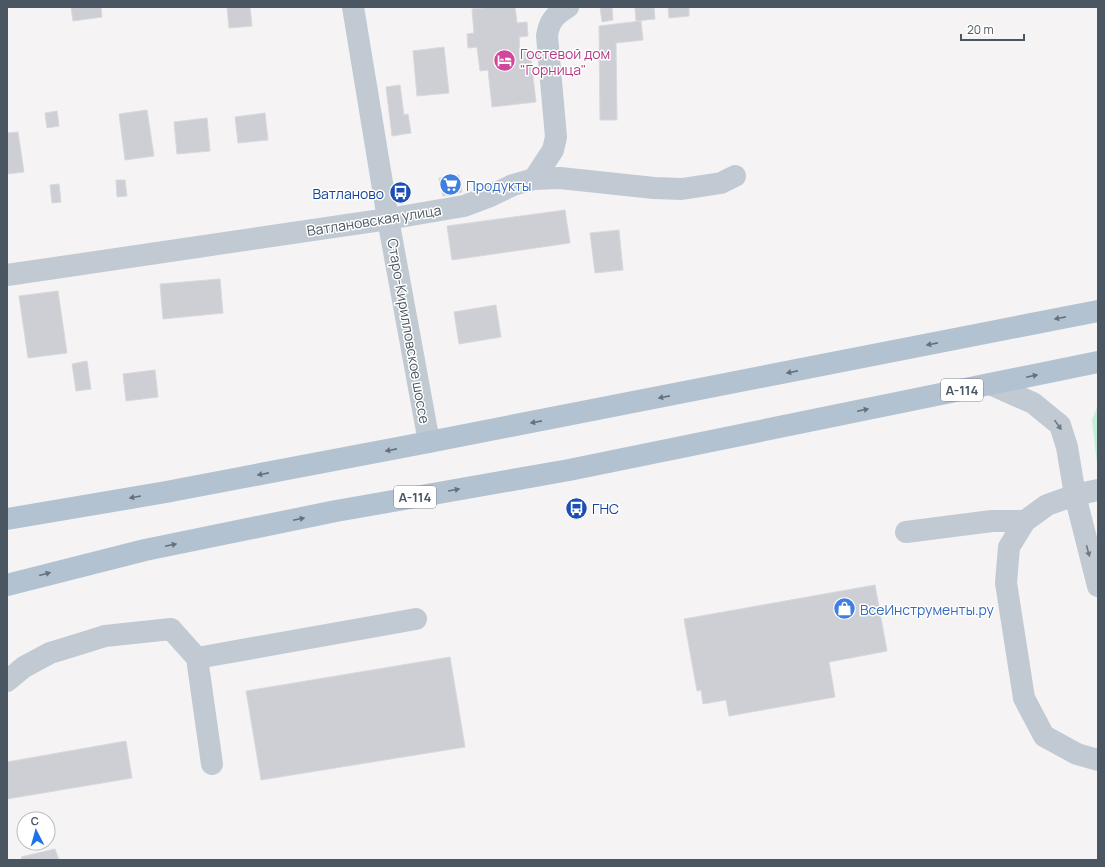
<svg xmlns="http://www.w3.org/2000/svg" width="1105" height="867" font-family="Manrope,sans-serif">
<rect width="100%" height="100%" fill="#f5f3f3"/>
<path fill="#c3f1d5" d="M 1098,405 L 1098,472 L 1092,420 Z"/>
<path fill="#cdcfd5" stroke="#d7d9de" d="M 71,7 L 101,7 L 102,17 L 73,21 Z
M 227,7 L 250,7 L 252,26 L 229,28 Z
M 494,7 L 515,7 L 517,23 L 527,22 L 528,36 L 519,37 L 520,52 L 530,51 L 536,102 L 492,107 L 488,70 L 480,71 L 477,47 L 468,48 L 467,34 L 474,33 L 472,9 Z
M 600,7 L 612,7 L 613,20 L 602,22 Z
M 635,7 L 654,7 L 655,19 L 636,21 Z
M 668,7 L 689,7 L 689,16 L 669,18 Z
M 641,21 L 643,40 L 616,43 L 617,120 L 600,120 L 599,26 Z
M 444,47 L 449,93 L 417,96 L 413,51 Z
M 400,85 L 404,115 L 408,114 L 411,133 L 392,136 L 386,87 Z
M 147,110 L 154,156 L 125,160 L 119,114 Z
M 57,111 L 59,126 L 47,128 L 45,113 Z
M 265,113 L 268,140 L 238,143 L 235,117 Z
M 207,118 L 210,151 L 177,154 L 174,122 Z
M 18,132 L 24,172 L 7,174 L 7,133 Z
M 459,175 L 462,192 L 443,196 L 439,178 Z
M 116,180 L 125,180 L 127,196 L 117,197 Z
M 59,184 L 61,202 L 52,203 L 50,185 Z
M 565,210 L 570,243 L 452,260 L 447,226 Z
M 619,230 L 623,270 L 595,273 L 590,233 Z
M 220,279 L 223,313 L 163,319 L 160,284 Z
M 58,291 L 67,353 L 28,358 L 19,296 Z
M 496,305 L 501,337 L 459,344 L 454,312 Z
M 87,361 L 91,389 L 76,391 L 72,364 Z
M 155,370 L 158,397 L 126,401 L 123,374 Z
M 875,585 L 887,651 L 829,662 L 835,697 L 729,716 L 726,700 L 703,704 L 701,690 L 697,691 L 684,619 Z
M 450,657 L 465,747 L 261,780 L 246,691 Z
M 126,741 L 132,778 L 7,799 L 7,762 Z
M 55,849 L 59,860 L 22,860 L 21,857 Z"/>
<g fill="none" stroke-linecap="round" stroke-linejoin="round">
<path stroke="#c1cad2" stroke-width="22" d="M 353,7 L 388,219 L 429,442
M 534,179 L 553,150 L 556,137 L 547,36 C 549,21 555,15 568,7
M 7,275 L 388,219 L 464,206 L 488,197 L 513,185 L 534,179 L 560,178 L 654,188 L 682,189 L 721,183 L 735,176
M 990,384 L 1033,403 L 1060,425 L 1067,447 L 1075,495 L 1098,586
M 1098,490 L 1075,495 L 1047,505 L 1025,521 L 1009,547 L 1006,583 L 1024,698 L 1044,736 L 1077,754 L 1098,760
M 906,532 L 992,521 L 1025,521
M 197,658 L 212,764
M 7,681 L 24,667 L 50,653 L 73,646 L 105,636 L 171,629 L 197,658 L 416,619"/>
<path stroke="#b3c2d1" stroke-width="22" d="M 7,519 L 166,492 L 429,442 L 1098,311
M 7,585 L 145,550 L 336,511 L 569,470 L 1098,362"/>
</g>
<defs><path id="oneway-solid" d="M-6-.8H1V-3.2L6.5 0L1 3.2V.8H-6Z"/></defs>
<g fill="#64717d">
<use href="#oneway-solid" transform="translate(1060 318) rotate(169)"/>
<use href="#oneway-solid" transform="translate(932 344) rotate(169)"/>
<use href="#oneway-solid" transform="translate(792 372) rotate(169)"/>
<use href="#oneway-solid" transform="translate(1032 376) rotate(-12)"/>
<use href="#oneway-solid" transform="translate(664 397) rotate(169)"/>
<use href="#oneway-solid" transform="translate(863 410) rotate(-12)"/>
<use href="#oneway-solid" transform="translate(536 422) rotate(169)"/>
<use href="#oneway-solid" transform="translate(391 450) rotate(169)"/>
<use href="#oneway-solid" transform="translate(263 474) rotate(169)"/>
<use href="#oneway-solid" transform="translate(454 490) rotate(-10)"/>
<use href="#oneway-solid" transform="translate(135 497) rotate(170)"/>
<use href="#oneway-solid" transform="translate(299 519) rotate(-12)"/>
<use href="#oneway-solid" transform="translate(171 545) rotate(-12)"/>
<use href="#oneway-solid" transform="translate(45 574) rotate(-15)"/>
</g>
<g fill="#6e7983">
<use href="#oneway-solid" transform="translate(1058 425) rotate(55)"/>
<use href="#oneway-solid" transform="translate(1088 551) rotate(75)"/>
</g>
<defs>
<symbol id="hotel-disc" viewBox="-11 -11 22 22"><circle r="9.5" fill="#d1479c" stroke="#fff"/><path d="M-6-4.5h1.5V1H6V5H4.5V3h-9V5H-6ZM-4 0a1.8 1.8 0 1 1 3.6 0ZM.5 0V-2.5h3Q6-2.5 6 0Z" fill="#fff"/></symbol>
<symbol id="supermarket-disc" viewBox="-11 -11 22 22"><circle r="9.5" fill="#3f7fe0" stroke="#fff"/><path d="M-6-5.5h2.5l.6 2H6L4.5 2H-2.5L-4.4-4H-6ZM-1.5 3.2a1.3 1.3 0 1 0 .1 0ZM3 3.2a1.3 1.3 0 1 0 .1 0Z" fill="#fff"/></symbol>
<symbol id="bus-disc" viewBox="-11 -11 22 22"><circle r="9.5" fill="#1a4fb4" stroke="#fff"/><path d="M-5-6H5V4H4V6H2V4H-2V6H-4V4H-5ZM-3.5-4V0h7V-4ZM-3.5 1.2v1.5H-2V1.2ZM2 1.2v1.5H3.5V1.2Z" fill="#fff"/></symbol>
<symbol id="shop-disc" viewBox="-11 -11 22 22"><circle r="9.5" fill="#3f7fe0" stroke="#fff"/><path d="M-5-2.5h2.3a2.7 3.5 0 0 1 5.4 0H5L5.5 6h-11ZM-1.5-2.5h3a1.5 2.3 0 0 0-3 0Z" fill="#fff"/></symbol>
</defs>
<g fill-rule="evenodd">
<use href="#hotel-disc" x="492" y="48" width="25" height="25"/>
<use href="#supermarket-disc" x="438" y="172" width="25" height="25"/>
<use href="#bus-disc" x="388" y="180" width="25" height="25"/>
<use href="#bus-disc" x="564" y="496" width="25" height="25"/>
<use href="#shop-disc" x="832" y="596" width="25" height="25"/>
</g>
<g text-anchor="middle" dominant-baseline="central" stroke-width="3" stroke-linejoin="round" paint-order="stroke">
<g fill="#fff" stroke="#808990" stroke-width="1">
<rect x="941" y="379" width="42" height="22" rx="3"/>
<rect x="394" y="486" width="42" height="22" rx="3"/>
</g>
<g font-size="13" font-weight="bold" fill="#4a5661">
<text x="962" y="390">А-114</text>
<text x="415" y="497">А-114</text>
</g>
<g font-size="14" fill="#b23c85" stroke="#fff" text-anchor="start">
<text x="520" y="53">Гостевой дом<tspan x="520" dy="16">"Горница"</tspan></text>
</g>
<g font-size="14" fill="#366cbe" stroke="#fff" text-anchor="start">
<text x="466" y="185">Продукты</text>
<text x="860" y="609">ВсеИнструменты.ру</text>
</g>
<g font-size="14" fill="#164399" stroke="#fff" text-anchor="end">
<text x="384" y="193">Ватланово</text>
<text x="592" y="508" text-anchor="start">ГНС</text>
</g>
<g font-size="14" fill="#4a5661" stroke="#fff">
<text transform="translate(374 220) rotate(-9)">Ватлановская улица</text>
<text transform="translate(409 331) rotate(80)">Старо-Кирилловское шоссе</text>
</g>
</g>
<rect width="1105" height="867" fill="none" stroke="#4a5661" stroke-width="16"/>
<g transform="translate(36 831) rotate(354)"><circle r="19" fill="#ffffff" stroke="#b7bbc0"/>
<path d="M0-3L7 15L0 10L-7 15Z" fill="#1a73e8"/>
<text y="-6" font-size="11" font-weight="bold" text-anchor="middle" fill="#4a5661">С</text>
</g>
<path d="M961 34v6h63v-6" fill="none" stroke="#4a5661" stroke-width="2"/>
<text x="967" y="34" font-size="12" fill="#4a5661" stroke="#ffffff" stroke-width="3" paint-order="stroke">20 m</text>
</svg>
